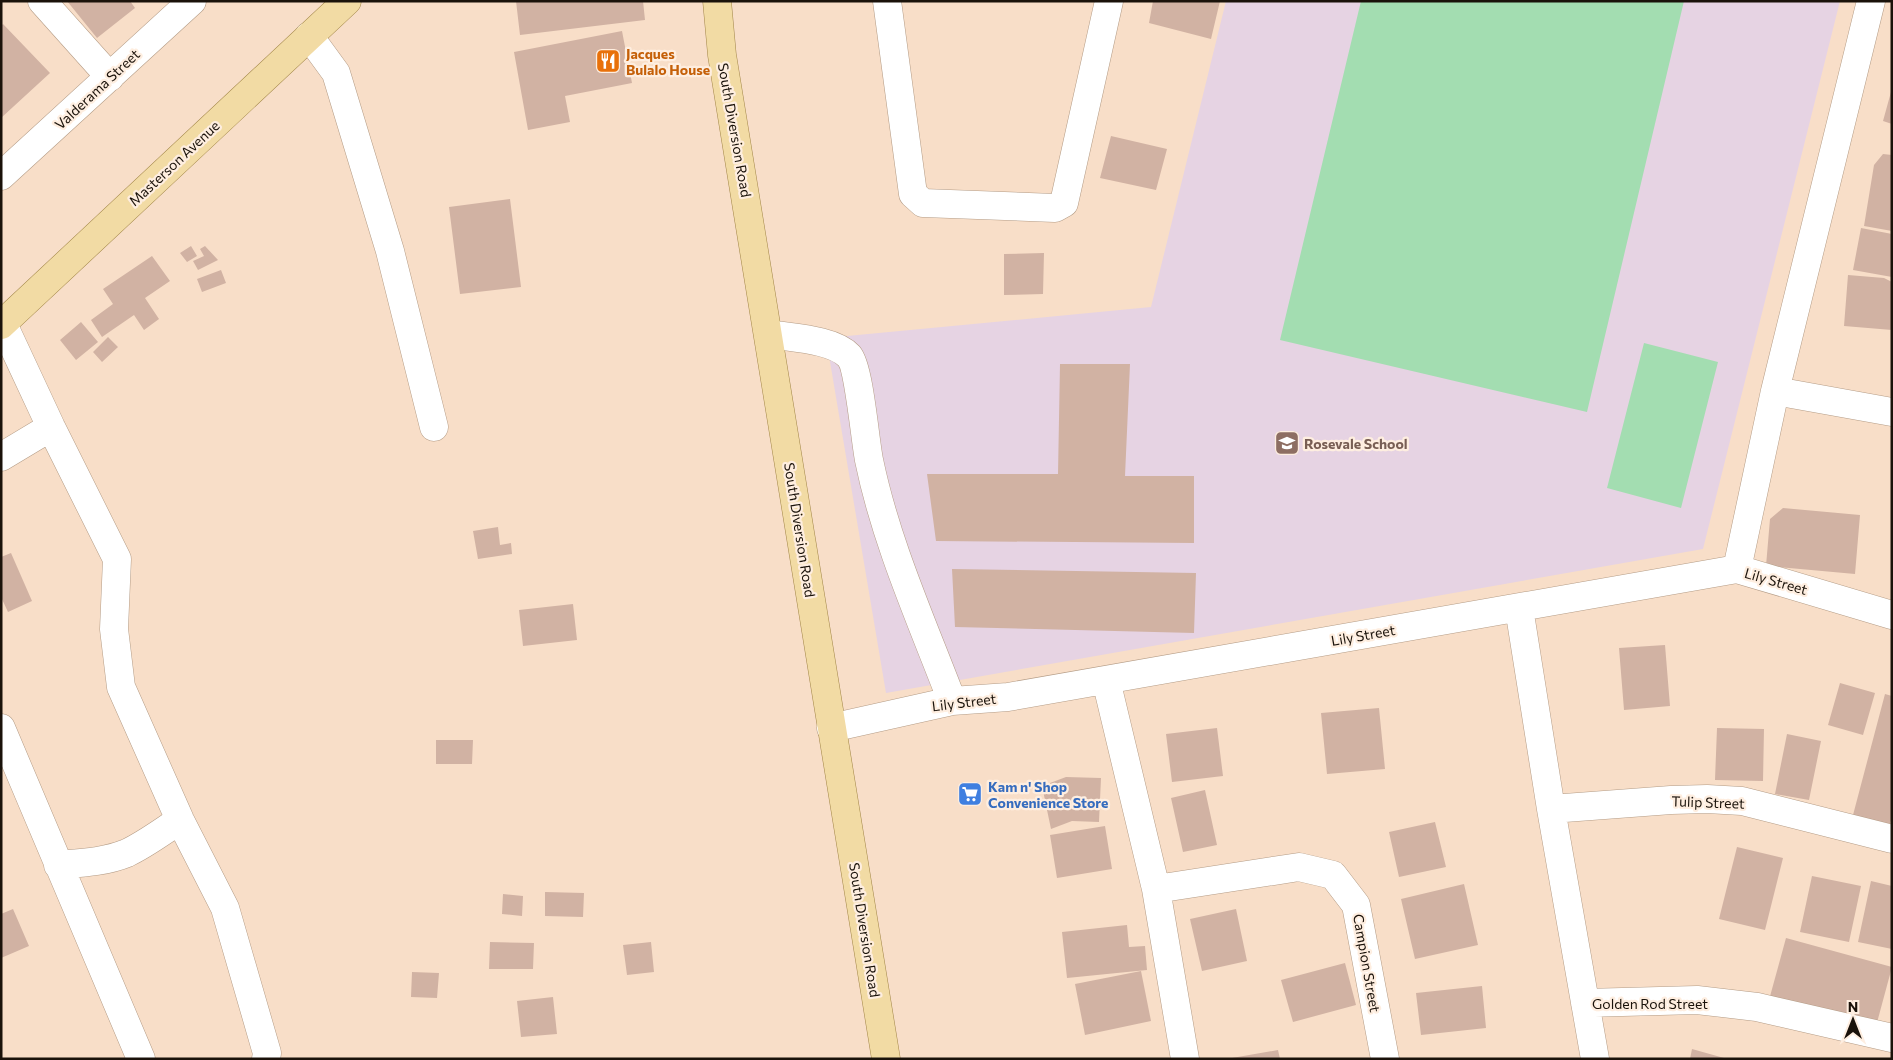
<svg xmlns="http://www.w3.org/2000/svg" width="1893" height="1060" font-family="Commissioner,sans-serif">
<rect width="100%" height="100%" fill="#f8dec8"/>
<path fill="#e6d3e3" d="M 1226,1 L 1840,1 L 1703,549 L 886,693 L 826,338 L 1151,307 Z"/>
<path fill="#a3ddb1" d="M 1361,1 L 1684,1 L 1587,412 L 1280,340 Z
M 1644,343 L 1718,362 L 1681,508 L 1607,488 Z"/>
<path fill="#d1b2a3" d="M 67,1 L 130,1 L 135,8 L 97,38 Z
M 516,1 L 643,1 L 645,20 L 520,35 Z
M 1153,1 L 1220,1 L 1211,39 L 1149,23 Z
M 3,24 L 50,73 L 1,118 L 1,26 Z
M 622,31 L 632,83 L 565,96 L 570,122 L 528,130 L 514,52 Z
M 1891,92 L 1892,93 L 1892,124 L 1883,121 Z
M 1111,136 L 1167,149 L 1156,190 L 1100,178 Z
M 1883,154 L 1892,155 L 1892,231 L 1864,226 L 1874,165 Z
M 510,199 L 521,287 L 460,294 L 449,207 Z
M 1861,228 L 1892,234 L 1892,277 L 1853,270 Z
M 191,246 L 197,256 L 187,262 L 180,253 Z
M 205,246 L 218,260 L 198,270 L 193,261 L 204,256 L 200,249 Z
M 1044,253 L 1043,294 L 1004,295 L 1004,254 Z
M 152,256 L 170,281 L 145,298 L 159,319 L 144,330 L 134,315 L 102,337 L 91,320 L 113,304 L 103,289 Z
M 221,270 L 226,283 L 202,292 L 197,279 Z
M 1848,275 L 1884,278 L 1892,282 L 1892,330 L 1844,326 Z
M 81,322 L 98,342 L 76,360 L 60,340 Z
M 108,337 L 118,347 L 102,362 L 93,352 Z
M 1060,364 L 1130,364 L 1125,476 L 1194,476 L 1194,543 L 936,541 L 927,474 L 1058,474 Z
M 1783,508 L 1860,515 L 1855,574 L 1766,566 L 1770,519 Z
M 498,527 L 500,545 L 511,543 L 512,554 L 478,559 L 473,531 Z
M 11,553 L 32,601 L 8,612 L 1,597 L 1,557 Z
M 952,569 L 1196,573 L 1194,633 L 955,627 Z
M 573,604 L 577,640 L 523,646 L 519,610 Z
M 1665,645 L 1670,706 L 1624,710 L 1619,648 Z
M 1840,683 L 1875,693 L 1863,735 L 1828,725 Z
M 1885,694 L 1892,696 L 1892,817 L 1890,824 L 1853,815 Z
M 1379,708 L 1385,769 L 1327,774 L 1321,713 Z
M 1217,728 L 1223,776 L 1172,782 L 1166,734 Z
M 1717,728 L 1764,729 L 1763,781 L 1715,780 Z
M 1787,734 L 1821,741 L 1809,800 L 1775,794 Z
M 436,740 L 473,740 L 472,764 L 436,764 Z
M 1066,777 L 1101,778 L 1099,822 L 1072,821 L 1051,829 L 1042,786 Z
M 1205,790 L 1217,845 L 1183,852 L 1171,798 Z
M 1435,822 L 1446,867 L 1399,877 L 1389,832 Z
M 1105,826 L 1112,869 L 1057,878 L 1050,835 Z
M 1737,847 L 1783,858 L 1765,930 L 1719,919 Z
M 1812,876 L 1861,886 L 1849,942 L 1800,932 Z
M 1871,881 L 1892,886 L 1892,949 L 1858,942 Z
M 1464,884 L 1478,945 L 1415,959 L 1401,899 Z
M 545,892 L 584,893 L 583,917 L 545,916 Z
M 503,894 L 523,896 L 522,916 L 502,914 Z
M 13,909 L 29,946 L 1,958 L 1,914 Z
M 1236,909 L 1247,961 L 1202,971 L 1190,919 Z
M 1127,925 L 1129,947 L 1145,946 L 1147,970 L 1067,978 L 1062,932 Z
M 1786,938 L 1892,967 L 1875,1030 L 1769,1000 Z
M 490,942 L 534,943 L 533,969 L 489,969 Z
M 651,942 L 654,972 L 627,975 L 623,945 Z
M 1345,963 L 1356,1005 L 1293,1022 L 1281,980 Z
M 1141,971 L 1151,1021 L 1085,1035 L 1075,984 Z
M 412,972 L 439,973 L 437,998 L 411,997 Z
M 1482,986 L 1486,1028 L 1421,1035 L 1416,993 Z
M 553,997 L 557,1034 L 521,1037 L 517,1001 Z
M 1692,1049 L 1724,1058 L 1724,1059 L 1690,1059 Z
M 1278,1050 L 1280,1059 L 1232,1059 L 1232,1058 Z"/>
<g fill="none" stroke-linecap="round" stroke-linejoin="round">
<defs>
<path id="minor" d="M 42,1 L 110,77
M 887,1 L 913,194 L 923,203 L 1055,208 L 1064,203 L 1109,1
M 309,36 L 336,73 L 390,251 L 434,427
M 1,176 L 192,1
M 3,324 L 51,427 L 117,559 L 114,629 L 121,687 L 180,820 L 225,908 L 267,1053 L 266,1059
M 769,334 C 791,338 833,339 849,356 C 859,367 865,440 869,460 C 886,543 922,622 952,701
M 1775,391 L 1892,412
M 1,457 L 51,427
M 1737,569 L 1775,391 L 1871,1
M 1519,608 L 1551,809 L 1595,1059
M 1106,680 L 1156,889 L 1185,1059
M 1,728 L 141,1059
M 831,728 L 952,701 L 1008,697 L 1737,569 L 1892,615
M 1551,809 L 1671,800 L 1707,799 L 1742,801 L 1892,839
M 58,865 C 81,863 105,862 127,853 C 146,844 163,831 180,820
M 1156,889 L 1299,867 L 1333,875 L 1356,905 L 1385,1059
M 1585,1003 L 1697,1000 L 1757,1007 L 1892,1038"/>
<path id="major" d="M 717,1 L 722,55 L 886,1059
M 1,325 L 347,1"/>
</defs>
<use href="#minor" stroke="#b49c86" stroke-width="29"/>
<use href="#major" stroke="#a18547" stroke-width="29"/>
<use href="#minor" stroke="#fff" stroke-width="28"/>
<use href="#major" stroke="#f2dba4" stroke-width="28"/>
</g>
<defs>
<symbol id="restaurant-square" viewBox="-11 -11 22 22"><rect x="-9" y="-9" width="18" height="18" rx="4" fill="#e8710a" stroke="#feeee0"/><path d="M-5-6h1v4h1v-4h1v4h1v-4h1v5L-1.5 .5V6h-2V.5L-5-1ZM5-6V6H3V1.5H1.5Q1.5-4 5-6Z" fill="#fff"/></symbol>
<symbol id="school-square" viewBox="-11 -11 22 22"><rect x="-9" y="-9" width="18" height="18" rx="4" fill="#8d6e63" stroke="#feeee0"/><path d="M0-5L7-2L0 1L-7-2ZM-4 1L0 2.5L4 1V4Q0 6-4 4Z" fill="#fff"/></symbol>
<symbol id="supermarket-square" viewBox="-11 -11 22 22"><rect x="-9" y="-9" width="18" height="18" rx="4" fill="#3f7fe0" stroke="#feeee0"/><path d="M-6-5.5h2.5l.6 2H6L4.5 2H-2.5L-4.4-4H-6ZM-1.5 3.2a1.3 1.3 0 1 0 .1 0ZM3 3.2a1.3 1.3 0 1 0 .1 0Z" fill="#fff"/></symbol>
</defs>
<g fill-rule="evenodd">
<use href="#restaurant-square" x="594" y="47" width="28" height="28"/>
<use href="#school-square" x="1273" y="429" width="28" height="28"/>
<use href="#supermarket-square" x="956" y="780" width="28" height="28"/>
</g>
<g text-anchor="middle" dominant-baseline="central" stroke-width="4.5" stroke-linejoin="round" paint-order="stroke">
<g font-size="14" font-weight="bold" fill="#c56008" stroke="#feeee0" text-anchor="start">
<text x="626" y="53">Jacques<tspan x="626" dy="16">Bulalo House</tspan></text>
</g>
<g font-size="14" fill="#1a120a" stroke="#feeee0">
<text transform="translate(97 89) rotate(-43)">Valderama Street</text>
<text transform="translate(735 130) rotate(80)">South Diversion Road</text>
<text transform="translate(174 163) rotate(-43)">Masterson Avenue</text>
<text transform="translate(800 530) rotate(81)">South Diversion Road</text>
<text transform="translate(1776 581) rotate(16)">Lily Street</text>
<text transform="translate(1363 635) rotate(-10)">Lily Street</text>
<text transform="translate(964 702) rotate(-7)">Lily Street</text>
<text transform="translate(1708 802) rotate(2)">Tulip Street</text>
<text transform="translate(865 930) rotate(81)">South Diversion Road</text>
<text transform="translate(1367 963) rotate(80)">Campion Street</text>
<text x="1650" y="1003">Golden Rod Street</text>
</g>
<g font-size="14" font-weight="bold" fill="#785e54" stroke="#feeee0" text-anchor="start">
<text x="1304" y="443">Rosevale School</text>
</g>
<g font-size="14" font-weight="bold" fill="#366cbe" stroke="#feeee0" text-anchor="start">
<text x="988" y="786">Kam n' Shop<tspan x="988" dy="16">Convenience Store</tspan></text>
</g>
</g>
<rect width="1893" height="1060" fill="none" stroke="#1a120a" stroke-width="5"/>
<g transform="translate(1853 1020)" stroke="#feeee0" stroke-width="4" paint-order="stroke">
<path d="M0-4L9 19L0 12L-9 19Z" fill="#1a120a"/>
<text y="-8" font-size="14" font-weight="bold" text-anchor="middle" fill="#1a120a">N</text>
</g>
</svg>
